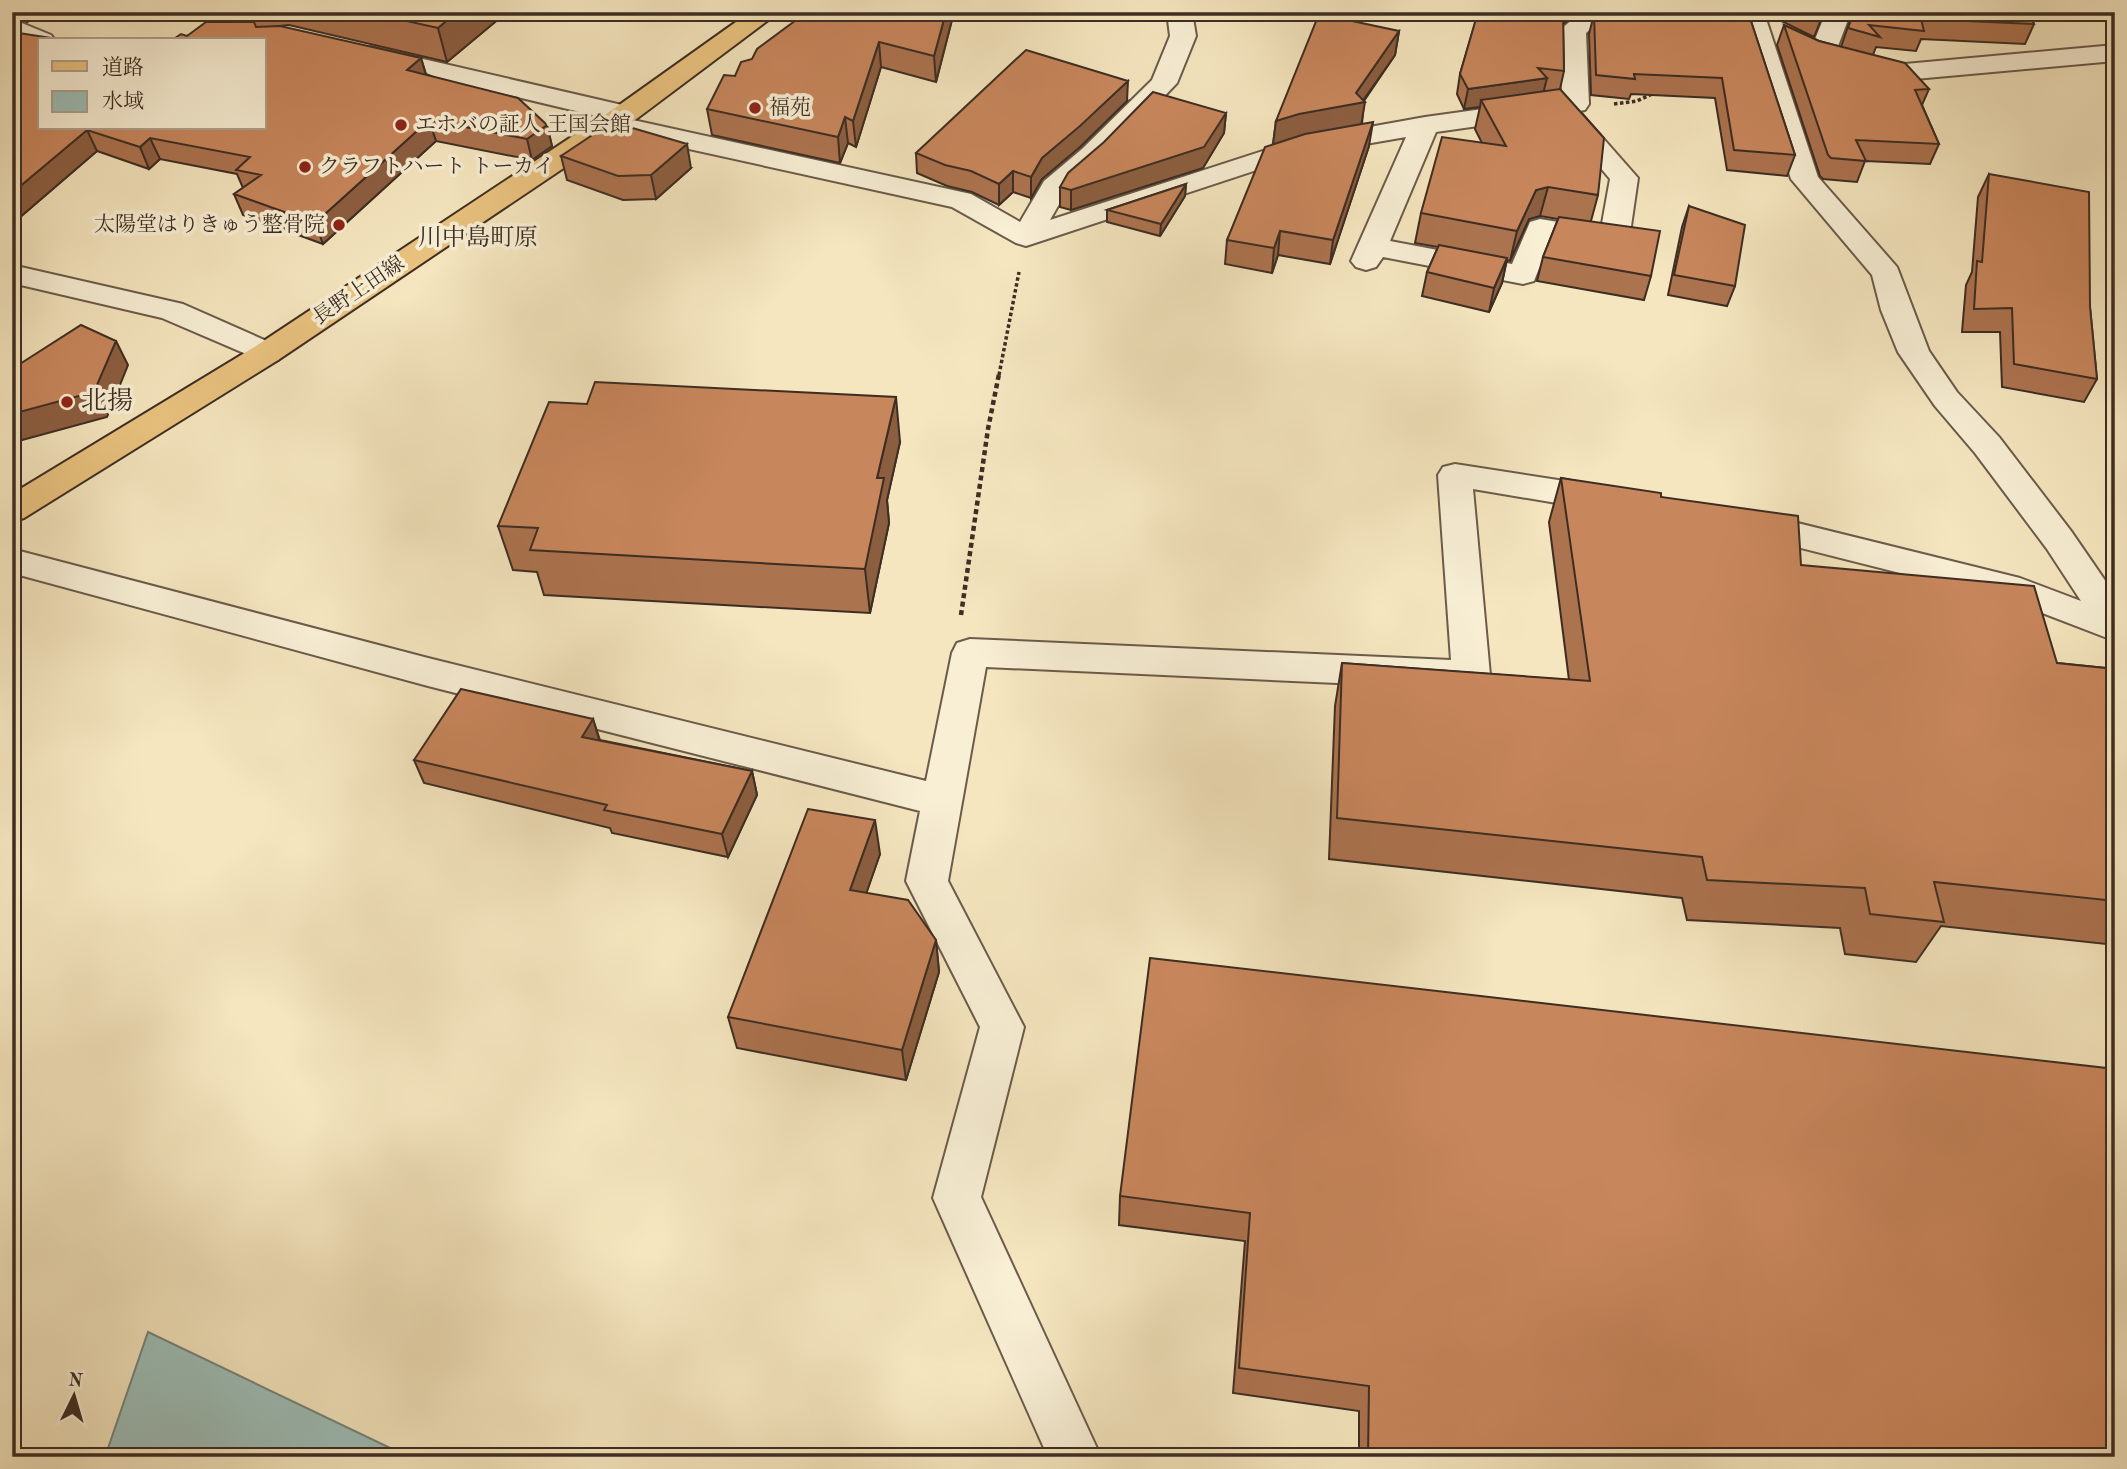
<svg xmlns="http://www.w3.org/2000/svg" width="2127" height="1469" font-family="'Old Standard TT','Noto Serif JP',serif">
<rect width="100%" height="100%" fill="#f5e6bf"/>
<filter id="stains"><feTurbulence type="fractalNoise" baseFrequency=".00286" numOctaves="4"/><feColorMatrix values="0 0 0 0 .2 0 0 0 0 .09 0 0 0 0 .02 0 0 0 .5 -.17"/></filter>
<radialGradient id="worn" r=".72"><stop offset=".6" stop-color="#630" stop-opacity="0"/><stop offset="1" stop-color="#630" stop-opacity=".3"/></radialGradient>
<path fill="#9dbeb8" stroke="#77847c" stroke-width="2" d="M 148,1332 L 409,1457 L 105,1457 Z"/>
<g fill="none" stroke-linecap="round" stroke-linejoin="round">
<defs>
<path id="minor" d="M 1167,12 L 1192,12 L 1196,36 L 1177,83 L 1102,161 L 1066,192 L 1050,220 L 1297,140 L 1425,117 L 1562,98 L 1560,30 L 1581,12 L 1610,12 L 1586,33 L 1589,104 L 1585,110 L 1579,111 L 1638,178 L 1629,240 L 1624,246 L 1614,249 L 1551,238 L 1534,281 L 1523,284 L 1383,257 L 1376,267 L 1366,270 L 1356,267 L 1351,261 L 1406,137 L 1302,155 L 1026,246 L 1016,243 L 952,207 L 598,129 L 594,123 L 601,117 L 362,60 L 358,55 L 362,50 L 371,47 L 635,108 L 638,114 L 633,120 L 971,194 L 1020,222 L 1044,181 L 1082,149 L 1152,80 L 1170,36 ZM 1556,115 L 1610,179 L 1601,229 L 1540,219 L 1530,222 L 1512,264 L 1390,241 L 1436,132 Z
M 1826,12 L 1851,12 L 1835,54 L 1831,59 L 1822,62 L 1813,59 L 1809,54 Z
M 1754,14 L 1763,17 L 1767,22 L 1818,177 L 1897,267 L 1929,351 L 1957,392 L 1999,437 L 2071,531 L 2115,595 L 2115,641 L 2011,601 L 1749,535 L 1737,531 L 1732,523 L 1737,515 L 1749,511 L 2020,578 L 2081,601 L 2047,549 L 1975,453 L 1935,406 L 1898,352 L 1881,310 L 1872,275 L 1791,179 L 1741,22 L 1745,17 Z
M 12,19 L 51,35 L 55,40 L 40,40 L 40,47 L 12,36 Z
M 2115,45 L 2115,61 L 1893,81 L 1851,70 L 1847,64 L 1851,58 L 1860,56 L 1894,65 Z
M 12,265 L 183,304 L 278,346 L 283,353 L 278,360 L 267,363 L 162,318 L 12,283 Z
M 1455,464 L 1610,488 L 1622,492 L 1627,500 L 1622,508 L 1610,512 L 1473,489 L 1490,675 L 1484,685 L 1471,689 L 986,667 L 948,881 L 1024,1027 L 981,1197 L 1101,1457 L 1048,1457 L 933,1198 L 980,1027 L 906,881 L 920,811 L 428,686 L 12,573 L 12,549 L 428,658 L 926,781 L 952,653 L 957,643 L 970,639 L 1451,660 L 1438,475 L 1443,467 Z"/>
<path id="major" d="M 750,12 L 779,12 L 635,120 L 278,360 L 24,518 L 12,522 L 12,494 L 256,346 L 615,108 Z"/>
</defs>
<use href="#minor" stroke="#6b5b4a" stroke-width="4"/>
<use href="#major" stroke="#3d2d23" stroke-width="4"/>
<path stroke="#3d2d23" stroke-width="3.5" stroke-dasharray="3.5 2.5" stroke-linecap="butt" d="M 1614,104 L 1637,101 L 1652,94
M 999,375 L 1019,272"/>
<path stroke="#3d2d23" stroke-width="4.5" stroke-dasharray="5 3.5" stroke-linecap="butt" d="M 961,615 L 988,429 L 999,374"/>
<use href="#minor" fill="#f8efd5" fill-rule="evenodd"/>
<use href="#major" fill="#eac380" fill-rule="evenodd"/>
</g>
<path fill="#ac734f" stroke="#3d2d23" stroke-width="2" d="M 12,12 L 45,12 L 27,22 L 12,17 Z
M 226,12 L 507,12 L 447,62 L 289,25 L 270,27 L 421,58 L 426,74 L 547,125 L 552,146 L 532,160 L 436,141 L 323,244 L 243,215 L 234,194 L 243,188 L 237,174 L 160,159 L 149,169 L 97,151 L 12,224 L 12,32 L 40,128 L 187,36 L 230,22 Z
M 954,12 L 936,82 L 881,67 L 856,147 L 848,143 L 840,163 L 712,135 L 707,109 Z
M 1476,12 L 1578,12 L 1563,24 L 1564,71 L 1560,89 L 1598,195 L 1591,221 L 1651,276 L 1644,300 L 1537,281 L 1543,257 L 1558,219 L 1540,216 L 1529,219 L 1510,261 L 1507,260 L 1502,283 L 1489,312 L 1422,296 L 1427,272 L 1438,247 L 1415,243 L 1421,213 L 1482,143 L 1475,129 L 1480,107 L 1464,109 L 1457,94 L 1460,74 L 1478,13 Z
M 1748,12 L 1795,155 L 1787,176 L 1727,170 L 1715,98 L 1631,94 L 1629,99 L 1591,95 L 1589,34 L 1594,14 Z
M 1763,12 L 1824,12 L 1814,37 Z
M 1853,12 L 2028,12 L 2034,24 L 2025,44 L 1921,39 L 1916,51 L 1876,47 L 1873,55 L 1929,89 L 1922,105 L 1939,144 L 1930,164 L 1865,161 L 1857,182 L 1823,179 L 1820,176 L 1777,45 L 1784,25 L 1819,41 L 1841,47 Z
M 1399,31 L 1395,55 L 1364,101 L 1362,124 L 1369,146 L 1330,264 L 1278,255 L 1272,273 L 1225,264 L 1227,240 L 1273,144 L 1276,121 Z
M 1127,101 L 1080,147 L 1042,179 L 1031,198 L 1013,192 L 999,205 L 972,192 L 947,186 L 917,173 L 916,153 Z
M 1226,113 L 1224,133 L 1203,168 L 1071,210 L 1060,207 L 1060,187 Z
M 561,156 L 691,168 L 656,199 L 623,200 L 567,180 Z
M 1989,174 L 2090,307 L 2097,379 L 2084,402 L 2002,387 L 2000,332 L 1962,332 L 1966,285 L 1972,272 L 1978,197 Z
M 1186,184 L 1185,196 L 1160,236 L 1107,222 L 1107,210 Z
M 1689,206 L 1735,286 L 1727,306 L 1668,295 L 1682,227 Z
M 900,442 L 887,500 L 889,523 L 870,613 L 544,595 L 537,572 L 513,570 L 498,526 Z
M 1561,478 L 1661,497 L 1801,565 L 2057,663 L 2115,669 L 2115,945 L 1941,926 L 1916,962 L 1845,954 L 1840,928 L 1687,920 L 1682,898 L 1329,859 L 1335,706 L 1342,663 L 1569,680 L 1549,522 Z
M 593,719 L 600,740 L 752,771 L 757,795 L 728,857 L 612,833 L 610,828 L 424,783 L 414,760 Z
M 880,854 L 866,893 L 936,940 L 939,972 L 906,1080 L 737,1048 L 728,1017 Z
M 2115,1069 L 2115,1457 L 1359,1457 L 1359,1411 L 1233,1393 L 1245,1241 L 1119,1225 L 1120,1196 Z"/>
<path fill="#8c5e40" stroke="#3d2d23" stroke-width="2" d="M 22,12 L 45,12 L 27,22 Z
M 457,12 L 507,12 L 447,62 L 438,28 Z
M 946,12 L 954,12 L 936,82 L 934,56 Z
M 1562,12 L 1578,12 L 1558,28 Z
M 1399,31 L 1395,55 L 1362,102 L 1365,102 L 1361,126 L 1273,145 L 1276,121 L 1356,93 Z
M 879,42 L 881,67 L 856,147 L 853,121 Z
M 421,58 L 427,79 L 407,70 Z
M 1547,78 L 1542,98 L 1481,100 L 1480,107 L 1464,109 L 1468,89 Z
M 1128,81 L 1127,101 L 1080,147 L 1042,179 L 1031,198 L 1031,177 L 1042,158 Z
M 1226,113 L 1224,133 L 1203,168 L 1071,210 L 1071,190 Z
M 845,117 L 848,143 L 840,163 L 838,137 Z
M 429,120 L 436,141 L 323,244 L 315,223 Z
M 1373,122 L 1369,146 L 1330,264 L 1333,240 Z
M 547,125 L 552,146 L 532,160 L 527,139 Z
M 87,130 L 97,151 L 12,224 L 12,193 Z
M 150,138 L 160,159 L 149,169 L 140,147 Z
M 687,144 L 691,168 L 656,199 L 651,175 Z
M 1013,171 L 1013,192 L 999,205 L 999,184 Z
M 1186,184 L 1185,196 L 1160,236 L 1161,224 Z
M 1548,187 L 1540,216 L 1529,219 L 1510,261 L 1517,231 L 1536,190 Z
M 1280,231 L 1278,255 L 1272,273 L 1274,248 Z
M 1507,258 L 1502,283 L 1489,312 L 1494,288 Z
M 12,305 L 17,314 L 12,317 Z
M 116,341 L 128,365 L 107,417 L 22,440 L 12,424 L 12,414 Z
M 896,397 L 900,442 L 887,500 L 889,523 L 870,613 L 865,569 L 877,478 Z
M 593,719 L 600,743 L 582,737 Z
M 752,771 L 757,795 L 728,857 L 722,834 Z
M 875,820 L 880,854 L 856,923 L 850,890 Z
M 936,940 L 939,972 L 906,1080 L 902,1050 Z"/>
<path fill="#c8865c" stroke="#3d2d23" stroke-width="2" d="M 366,12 L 457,12 L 438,28 Z
M 807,12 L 946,12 L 934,56 L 879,42 L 853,121 L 845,117 L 838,137 L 707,109 L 724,75 L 735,76 L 741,62 L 752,59 L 757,49 Z
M 1478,12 L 1563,12 L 1564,71 L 1538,68 L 1547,78 L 1468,89 L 1460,74 Z
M 1596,12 L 1748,12 L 1795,155 L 1734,150 L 1722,78 L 1634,74 L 1635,79 L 1596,75 L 1594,14 Z
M 1810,12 L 1823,12 L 1821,17 Z
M 1854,12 L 2028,12 L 2034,24 L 1921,19 L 1924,31 L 1869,25 L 1880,37 L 1848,28 Z
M 1319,14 L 1399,31 L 1356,93 L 1365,102 L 1299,114 L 1276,121 Z
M 206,22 L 254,22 L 256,27 L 280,26 L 421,58 L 407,70 L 518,98 L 547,125 L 527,139 L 429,120 L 315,223 L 234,194 L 261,175 L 236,170 L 250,157 L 150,138 L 140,147 L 87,130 L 12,193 L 12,32 L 64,40 L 40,40 L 40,128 L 264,128 L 264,40 L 172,40 L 181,34 L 187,36 Z
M 1784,25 L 1819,41 L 1905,63 L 1929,89 L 1915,90 L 1939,144 L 1856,140 L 1866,161 L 1831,158 L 1828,155 Z
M 1026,50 L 1128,81 L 1080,126 L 1042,158 L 1031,177 L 1013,171 L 999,184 L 971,171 L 945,165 L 916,153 Z
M 1560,89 L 1604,138 L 1598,195 L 1548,187 L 1536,190 L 1517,231 L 1421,213 L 1442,137 L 1506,146 L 1481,100 Z
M 1153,92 L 1226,113 L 1204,147 L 1071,190 L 1060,187 L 1068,173 L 1104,142 Z
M 612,122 L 687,144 L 651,175 L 618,176 L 561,156 Z
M 1373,122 L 1333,240 L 1280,231 L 1274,248 L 1227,240 L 1265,147 L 1305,134 Z
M 1989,174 L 2089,192 L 2090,307 L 2097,379 L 2014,364 L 2012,308 L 1974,309 L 1977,261 L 1982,262 Z
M 1186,184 L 1161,224 L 1107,210 Z
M 1689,206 L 1745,225 L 1735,286 L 1674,275 Z
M 1559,217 L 1660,231 L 1651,276 L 1543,257 Z
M 1439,245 L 1507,258 L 1494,288 L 1427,272 Z
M 81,325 L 116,341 L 94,392 L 12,414 L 12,369 Z
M 595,382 L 896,397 L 877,478 L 884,478 L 865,569 L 530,550 L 538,528 L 498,526 L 549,402 L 587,404 Z
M 1561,478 L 1661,493 L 1661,497 L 1798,516 L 1801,565 L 2034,586 L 2057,663 L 2115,669 L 2115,901 L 1934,882 L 1944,922 L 1870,914 L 1865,888 L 1707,880 L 1702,857 L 1337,818 L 1342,663 L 1590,681 Z
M 461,689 L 593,719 L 582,737 L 752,771 L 722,834 L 604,810 L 607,805 L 414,760 Z
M 808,809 L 875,820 L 850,890 L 908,900 L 936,940 L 902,1050 L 728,1017 Z
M 1150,958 L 2115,1069 L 2115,1457 L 1368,1457 L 1369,1386 L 1239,1368 L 1250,1213 L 1120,1196 Z"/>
<g fill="#8f2418" stroke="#f8efd5" stroke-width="2.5">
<circle cx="755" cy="108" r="7"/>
<circle cx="401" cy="125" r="7"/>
<circle cx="305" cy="167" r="7"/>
<circle cx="339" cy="225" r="7"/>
<circle cx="67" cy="402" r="7"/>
</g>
<g text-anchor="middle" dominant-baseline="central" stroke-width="7" stroke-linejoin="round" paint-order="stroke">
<g font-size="21" fill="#3d2d23" stroke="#f8efd5" text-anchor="start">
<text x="769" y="108">福苑</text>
<text x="415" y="125">エホバの証人 王国会館</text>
<text x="319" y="167">クラフトハート トーカイ</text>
<text x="325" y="225" text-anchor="end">太陽堂はりきゅう整骨院</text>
</g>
<g font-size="21" fill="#3d2d23" stroke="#f8efd5">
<text transform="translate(359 291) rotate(-34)">長野上田線</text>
</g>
<g font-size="24" fill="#3d2d23" stroke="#f8efd5">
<text x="478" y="239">川中島町原</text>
</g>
<g font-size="26" fill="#3d2d23" stroke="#f8efd5" text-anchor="start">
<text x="81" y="402">北揚</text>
</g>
</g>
<rect width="2127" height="1469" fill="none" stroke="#f5e6bf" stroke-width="42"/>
<rect x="14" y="14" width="2099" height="1441" fill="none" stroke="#3d2d23" stroke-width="3.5"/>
<rect x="21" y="21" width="2085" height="1427" fill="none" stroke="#3d2d23" stroke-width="2"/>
<rect x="38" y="38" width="228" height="91" fill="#f8efd5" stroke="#ada18e" stroke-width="2"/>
<rect x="52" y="61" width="35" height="10" fill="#eac380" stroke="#ada18e" stroke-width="2"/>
<text x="102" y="74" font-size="21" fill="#3d2d23">道路</text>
<rect x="52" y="91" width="35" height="21" fill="#9dbeb8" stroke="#ada18e" stroke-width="2"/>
<text x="102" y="108" font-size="21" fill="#3d2d23">水域</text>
<g transform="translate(74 1396) rotate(5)" stroke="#f8efd5" stroke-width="5" paint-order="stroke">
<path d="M0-5L12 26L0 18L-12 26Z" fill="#3d2d23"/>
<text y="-10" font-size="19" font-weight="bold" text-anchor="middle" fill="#3d2d23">N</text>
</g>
<rect width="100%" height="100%" filter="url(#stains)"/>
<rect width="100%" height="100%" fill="url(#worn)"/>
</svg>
